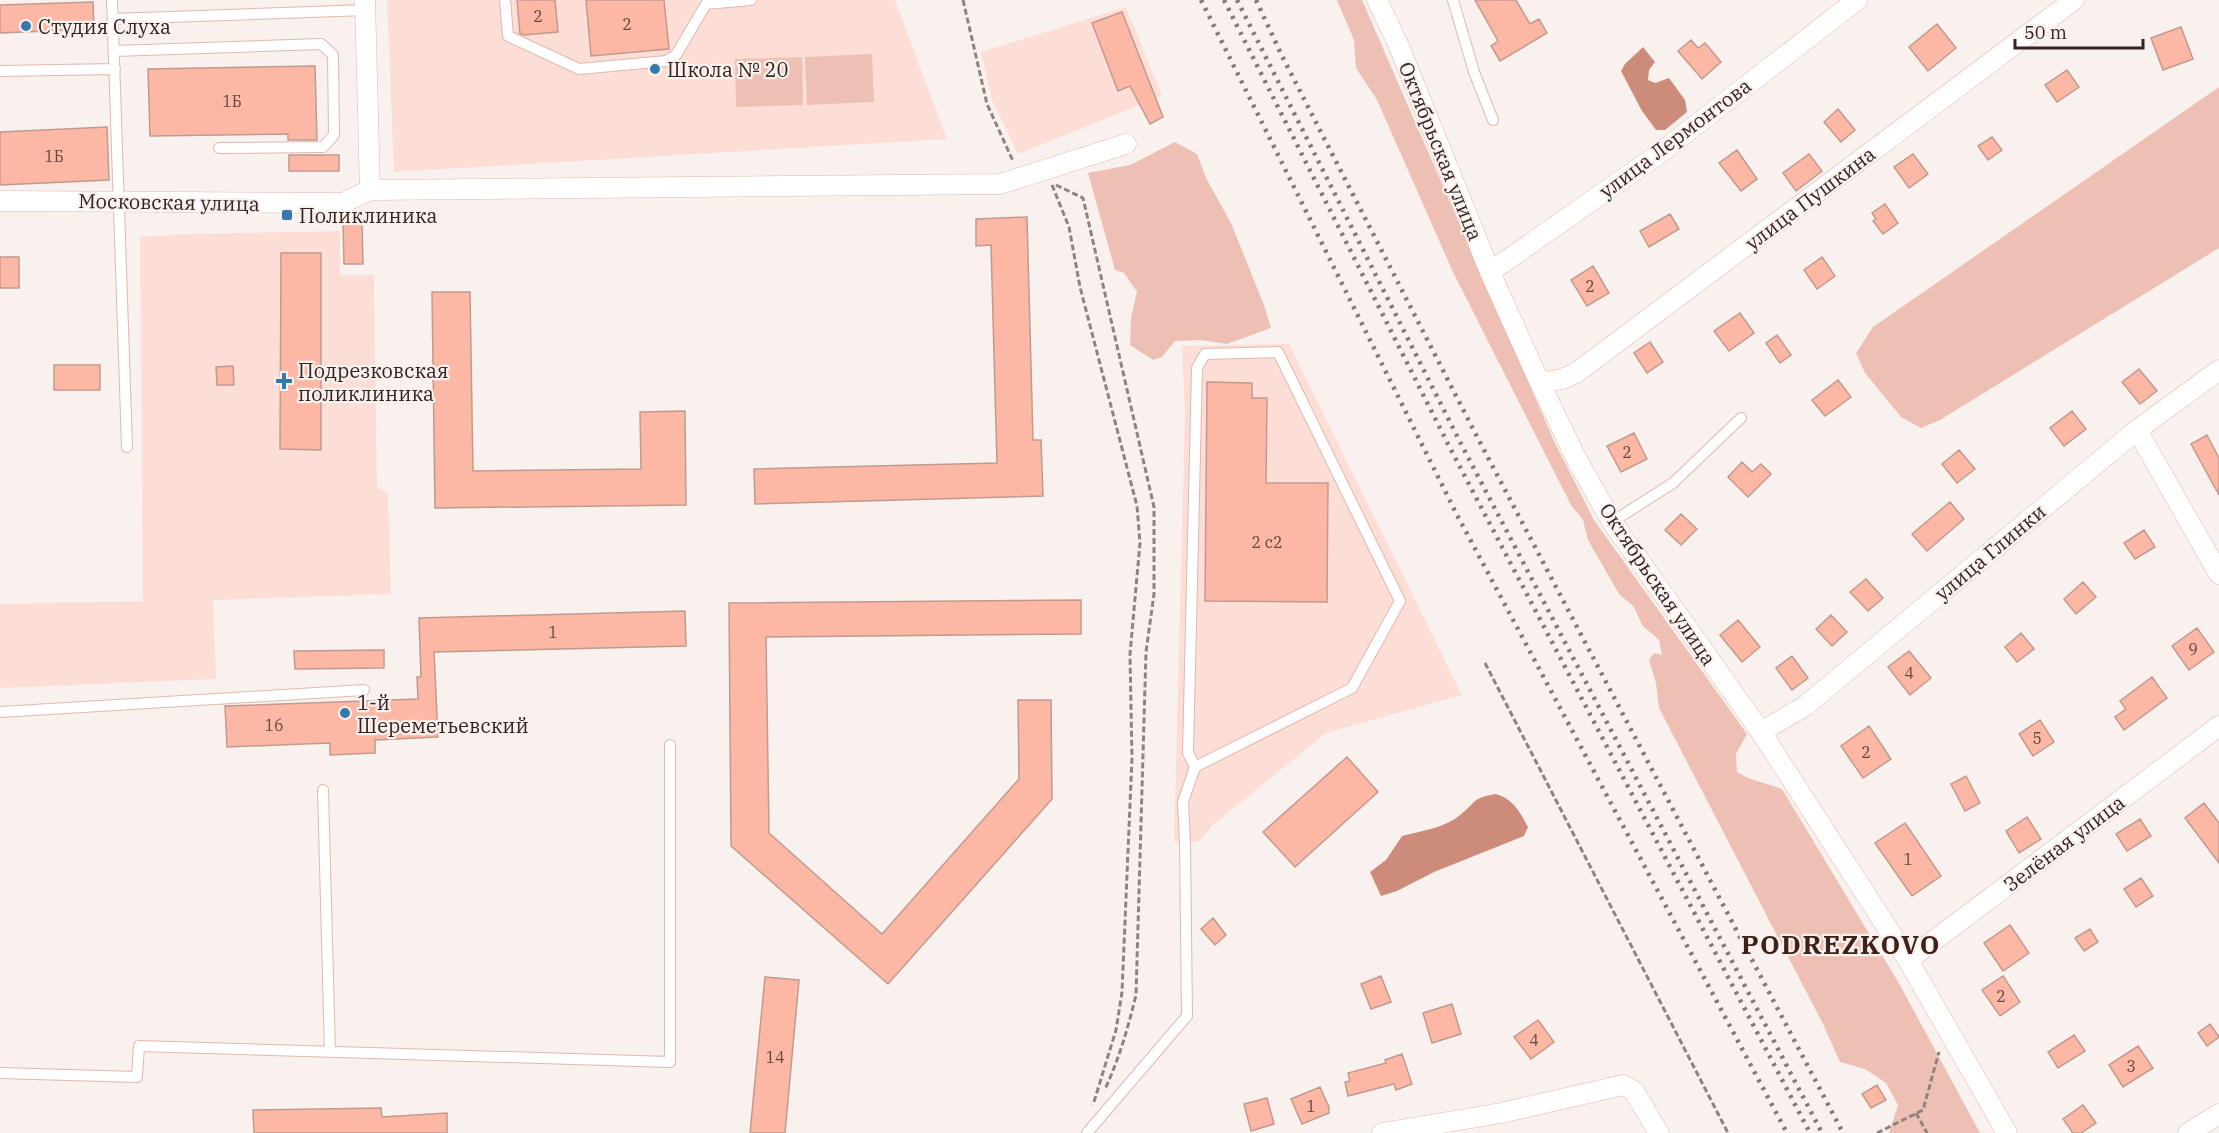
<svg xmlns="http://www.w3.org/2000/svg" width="2219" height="1133" font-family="'IBM Plex Serif',serif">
<rect width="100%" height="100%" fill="#f9f1ee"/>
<path fill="#fdded6" d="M 387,0 L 895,0 L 947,139 L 394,172 Z
M 1126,7 L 1162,96 L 1018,154 L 992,100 L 981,52 Z
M 340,231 L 340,275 L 374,275 L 377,487 L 388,494 L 391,594 L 213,600 L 216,679 L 0,688 L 0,604 L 143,601 L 140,237 L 190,234 Z
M 1289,344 L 1462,695 L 1326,733 L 1213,825 L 1198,842 L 1174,842 L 1185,414 L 1182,346 Z"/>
<path fill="#eec0b4" d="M 1337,0 L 1362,0 L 1554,441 L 1594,520 L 1747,734 L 1736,754 L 1737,772 L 1748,778 L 1782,789 L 1900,985 L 1980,1133 L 1889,1133 L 1898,1105 L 1886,1083 L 1865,1069 L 1840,1062 L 1823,1024 L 1659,708 L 1656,683 L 1649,660 L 1654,653 L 1662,655 L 1659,640 L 1642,625 L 1634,607 L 1619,594 L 1588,540 L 1583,520 L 1571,505 L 1453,272 L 1377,100 L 1356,68 L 1354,40 Z
M 872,54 L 874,102 L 807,105 L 805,57 Z
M 802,57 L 803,105 L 736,107 L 735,59 Z
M 2219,87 L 2219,248 L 1940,420 L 1921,428 L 1901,417 L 1865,373 L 1856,353 L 1873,327 Z
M 1175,142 L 1197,154 L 1206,178 L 1231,223 L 1264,305 L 1271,328 L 1227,344 L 1201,340 L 1175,341 L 1162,357 L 1153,360 L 1130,345 L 1131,318 L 1137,292 L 1124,273 L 1115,270 L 1088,173 L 1130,165 Z"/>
<path fill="#cd8c7a" d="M 1643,47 L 1655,62 L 1649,70 L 1648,80 L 1655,83 L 1669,78 L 1685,100 L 1687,112 L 1665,130 L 1656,130 L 1642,111 L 1621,71 L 1625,64 Z
M 1496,794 C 1513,799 1520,812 1528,827 L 1524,836 L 1434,872 L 1397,891 L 1381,896 L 1370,872 L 1386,860 L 1402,836 C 1421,831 1445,828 1460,815 C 1477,802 1471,798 1496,794 Z"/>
<path fill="#fcb7a5" stroke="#c19a8f" stroke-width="1.5" d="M 517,0 L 555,0 L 558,32 L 524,35 L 520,34 Z
M 586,0 L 664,0 L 669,49 L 591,56 Z
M 1475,0 L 1516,0 L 1530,24 L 1539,19 L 1547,33 L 1500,61 L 1491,46 L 1498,41 Z
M 93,2 L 94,29 L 0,33 L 0,5 Z
M 1122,12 L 1163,117 L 1150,124 L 1130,86 L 1118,91 L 1092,23 Z
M 1937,24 L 1956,48 L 1928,71 L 1909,47 Z
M 2181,27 L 2193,59 L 2163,70 L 2151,38 Z
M 1691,40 L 1698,48 L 1705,43 L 1721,62 L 1702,79 L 1678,51 Z
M 315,66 L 317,140 L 288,140 L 288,134 L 150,136 L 148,69 Z
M 2067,70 L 2079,87 L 2057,102 L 2045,85 Z
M 1838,109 L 1855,130 L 1841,142 L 1824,122 Z
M 107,127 L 109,180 L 0,185 L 0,132 Z
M 1992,137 L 2002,150 L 1988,160 L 1978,146 Z
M 1737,150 L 1757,179 L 1741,191 L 1719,163 Z
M 1809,154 L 1822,171 L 1796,191 L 1783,173 Z
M 1913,154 L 1928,174 L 1909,188 L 1894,167 Z
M 289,155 L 339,155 L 339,171 L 289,171 Z
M 1885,204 L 1898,223 L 1883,234 L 1873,221 L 1876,219 L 1872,213 Z
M 1670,214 L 1679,229 L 1649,247 L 1640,231 Z
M 1027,217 L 1033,440 L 1041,440 L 1043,496 L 755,504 L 754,469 L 997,463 L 991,245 L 976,246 L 976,219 Z
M 343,224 L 362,224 L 363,264 L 344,264 Z
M 281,253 L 321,253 L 321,450 L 280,449 Z
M 0,257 L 19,257 L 19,288 L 0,288 Z
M 1822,257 L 1835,276 L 1817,289 L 1804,270 Z
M 1593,266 L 1609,293 L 1587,306 L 1571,280 Z
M 432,292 L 470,292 L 473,471 L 641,469 L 640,412 L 685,411 L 686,505 L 435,508 Z
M 1740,313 L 1754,333 L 1729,351 L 1714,331 Z
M 1777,335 L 1791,355 L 1780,363 L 1766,343 Z
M 1650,342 L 1663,362 L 1647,373 L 1634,353 Z
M 54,365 L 100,365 L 100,390 L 54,390 Z
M 233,366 L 234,385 L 217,385 L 216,367 Z
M 2139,369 L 2157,391 L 2140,404 L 2122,382 Z
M 1838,380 L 1851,397 L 1825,416 L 1812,400 Z
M 1207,382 L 1252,383 L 1252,398 L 1267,398 L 1266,483 L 1328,483 L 1327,602 L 1205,601 Z
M 2072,411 L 2086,429 L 2064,446 L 2050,428 Z
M 1634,433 L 1647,459 L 1621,472 L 1607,446 Z
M 2207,435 L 2219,458 L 2219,495 L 2191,444 Z
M 1959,450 L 1975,469 L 1957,483 L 1942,464 Z
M 1742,462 L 1752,472 L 1761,464 L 1771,474 L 1748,497 L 1728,477 Z
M 1950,502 L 1964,519 L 1927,551 L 1912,534 Z
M 1681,514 L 1697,529 L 1681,545 L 1665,530 Z
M 2144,530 L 2155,547 L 2135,559 L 2124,543 Z
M 1866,579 L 1883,598 L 1868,611 L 1850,592 Z
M 2083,582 L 2096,597 L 2076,614 L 2064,599 Z
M 1081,600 L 1081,634 L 766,637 L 769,833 L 882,934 L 1019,779 L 1018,700 L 1051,700 L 1052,799 L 888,984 L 731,846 L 729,603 Z
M 685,611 L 686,646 L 434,652 L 438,737 L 375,740 L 375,753 L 330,755 L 330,743 L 227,747 L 225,706 L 418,699 L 417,677 L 421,677 L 419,618 Z
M 1831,615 L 1847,632 L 1832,646 L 1816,629 Z
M 1738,620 L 1760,647 L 1742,662 L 1720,635 Z
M 2197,628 L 2214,652 L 2189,670 L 2172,646 Z
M 2021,633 L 2034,649 L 2017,662 L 2005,647 Z
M 384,650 L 384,668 L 295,669 L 294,651 Z
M 1909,651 L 1931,678 L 1910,695 L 1888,667 Z
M 1792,656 L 1808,678 L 1792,690 L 1776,668 Z
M 2152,677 L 2167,698 L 2124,730 L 2115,717 L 2126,709 L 2120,701 Z
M 2040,720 L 2054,742 L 2033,756 L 2019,734 Z
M 1869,726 L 1891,759 L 1863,778 L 1841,746 Z
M 1347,757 L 1378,792 L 1295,867 L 1263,832 Z
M 1966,776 L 1980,803 L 1965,811 L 1951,784 Z
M 2204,803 L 2219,823 L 2219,863 L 2185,818 Z
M 2027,817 L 2041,839 L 2019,853 L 2006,831 Z
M 2140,819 L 2151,836 L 2127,851 L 2116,834 Z
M 1905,823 L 1941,876 L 1912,896 L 1875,843 Z
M 2141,878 L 2153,896 L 2136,907 L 2124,889 Z
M 1213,918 L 1226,935 L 1215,945 L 1201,929 Z
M 2010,925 L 2029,953 L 2003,971 L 1984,943 Z
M 2090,929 L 2098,942 L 2084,951 L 2075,938 Z
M 1381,976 L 1391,1002 L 1371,1009 L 1361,984 Z
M 2003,976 L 2020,1002 L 2000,1016 L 1982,990 Z
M 765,977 L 799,980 L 785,1133 L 750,1133 Z
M 1452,1004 L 1461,1034 L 1432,1043 L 1423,1013 Z
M 1538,1020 L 1554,1042 L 1531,1059 L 1514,1037 Z
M 2210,1024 L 2219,1037 L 2207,1046 L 2198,1033 Z
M 2074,1035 L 2085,1051 L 2058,1068 L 2048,1052 Z
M 2138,1046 L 2153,1068 L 2123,1087 L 2109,1065 Z
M 1402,1054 L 1412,1084 L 1396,1090 L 1394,1084 L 1348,1096 L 1345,1082 L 1350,1081 L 1348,1073 L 1386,1063 L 1385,1060 Z
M 1877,1085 L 1886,1100 L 1871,1108 L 1862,1094 Z
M 1320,1087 L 1329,1107 L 1329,1113 L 1302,1124 L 1291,1099 Z
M 1267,1098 L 1274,1124 L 1251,1131 L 1244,1104 Z
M 2083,1105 L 2096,1123 L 2081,1133 L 2073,1133 L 2063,1119 Z
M 381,1108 L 382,1117 L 447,1113 L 447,1133 L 254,1133 L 253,1110 Z"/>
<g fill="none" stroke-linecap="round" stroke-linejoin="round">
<defs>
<path id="lane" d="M 112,0 L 127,447
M 505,0 L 508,36 L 579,69 L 666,61 L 676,55 L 706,4 L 751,0
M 1453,0 L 1474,72 L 1493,120
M 113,19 L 366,10
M 114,51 L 321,44 L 333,55 L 334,135 L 323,147 L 219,148
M 0,71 L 115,69
M 1612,522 L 1673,483 L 1741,418
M 0,712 L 364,690
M 323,790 L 330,1052
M 0,1073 L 137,1077 L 139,1046 L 670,1062 L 670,745
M 1087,1133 L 1187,1016 L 1185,842 L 1183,802 L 1195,767 L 1352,688 L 1400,601 L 1278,352 L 1205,354 L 1197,368 L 1188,753 L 1195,767"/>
<path id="street" d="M 365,0 L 370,190
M 1377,0 L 1398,44 L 1490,272 L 1540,383 L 1576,458 L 1612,522 L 1761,732 L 1908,960 L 2007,1133
M 0,201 L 331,203 L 343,203 L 370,190 L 1000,184 L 1126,144
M 1490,272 L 1656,156 L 1857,0
M 1540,383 L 1562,379 L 1576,373 L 2074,0
M 2137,430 L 2219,574
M 1761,732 L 1805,706 L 2137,430 L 2219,370
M 1908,960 L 2219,726
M 1382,1133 L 1501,1113 L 1623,1085 L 1634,1091 L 1659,1133
M 2188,1133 L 2219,1114"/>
</defs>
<use href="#lane" stroke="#e1b8ad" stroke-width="12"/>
<use href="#street" stroke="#e1b8ad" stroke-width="21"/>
<path stroke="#8f8380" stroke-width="3" stroke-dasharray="6 3" stroke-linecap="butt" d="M 963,0 L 987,104 L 1013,161
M 1052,185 L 1069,227 L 1080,287 L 1137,506 L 1140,543 L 1130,654 L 1132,758 L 1122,992 L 1116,1030 L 1093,1105
M 1056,185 L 1083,198 L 1154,507 L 1154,594 L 1146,652 L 1136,995 C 1128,1028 1119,1059 1105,1089
M 1485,663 L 1728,1133
M 1916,1113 L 1927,1133
M 1877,1133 L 1923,1110 L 1939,1052"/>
<use href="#lane" stroke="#fff" stroke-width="10"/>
<use href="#street" stroke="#fff" stroke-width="20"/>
<path stroke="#857976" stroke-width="4.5" stroke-dasharray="3 6" stroke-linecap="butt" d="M 1201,0 L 1456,513 L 1787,1133
M 1224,0 L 1450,448 L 1810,1133
M 1237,0 L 1459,440 L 1822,1133
M 1256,0 L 1282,56 L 1473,429 L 1843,1133"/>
</g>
<g fill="#3478ad" stroke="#f9f1ee" stroke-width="2">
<circle cx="26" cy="26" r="6"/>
<circle cx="655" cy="69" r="6"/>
<rect x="281" y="209" width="12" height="12" rx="3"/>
<path d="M281 372h6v6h6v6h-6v6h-6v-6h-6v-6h6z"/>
<circle cx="345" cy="713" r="6"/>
</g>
<g text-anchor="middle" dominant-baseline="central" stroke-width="4.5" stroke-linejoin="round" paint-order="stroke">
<g font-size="16" fill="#654941">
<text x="538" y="16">2</text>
<text x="627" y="24">2</text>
<text x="232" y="101">1Б</text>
<text x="54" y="156">1Б</text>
<text x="1590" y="286">2</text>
<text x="1627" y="452">2</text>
<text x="1267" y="542">2 с2</text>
<text x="553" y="632">1</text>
<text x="2193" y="649">9</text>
<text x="1909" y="673">4</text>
<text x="274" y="725">16</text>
<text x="2037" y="738">5</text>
<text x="1866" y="752">2</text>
<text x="1908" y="859">1</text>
<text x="2001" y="996">2</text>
<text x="1534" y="1040">4</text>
<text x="775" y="1057">14</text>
<text x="2131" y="1066">3</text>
<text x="1311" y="1106">1</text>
</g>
<g font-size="20" fill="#332420" stroke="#f9f1ee" text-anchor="start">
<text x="38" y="26">Студия Слуха</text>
<text x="667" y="69">Школа № 20</text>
<text x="299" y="215">Поликлиника</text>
<text x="298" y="370">Подрезковская<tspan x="298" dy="23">поликлиника</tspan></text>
<text x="357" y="702">1-й<tspan x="357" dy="23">Шереметьевский</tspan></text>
</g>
<g font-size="20" fill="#332420" stroke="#f9f1ee">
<text transform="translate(1675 138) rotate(-37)">улица Лермонтова</text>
<text transform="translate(1441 151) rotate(68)">Октябрьская улица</text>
<text transform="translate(1810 198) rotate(-37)">улица Пушкина</text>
<text transform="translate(169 202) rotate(1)">Московская улица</text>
<text transform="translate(1990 552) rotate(-40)">улица Глинки</text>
<text transform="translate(1658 584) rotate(56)">Октябрьская улица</text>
<text transform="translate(2064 843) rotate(-37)">Зелёная улица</text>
</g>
<g font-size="26" font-weight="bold" letter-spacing="1.5" fill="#3f2119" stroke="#f9f1ee">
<text x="1841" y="944">PODREZKOVO</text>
</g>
</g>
<path d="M2015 39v9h128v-9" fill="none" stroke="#332420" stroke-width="3"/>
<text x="2024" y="39" font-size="18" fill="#332420" stroke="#f9f1ee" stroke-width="4.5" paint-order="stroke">50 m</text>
</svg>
